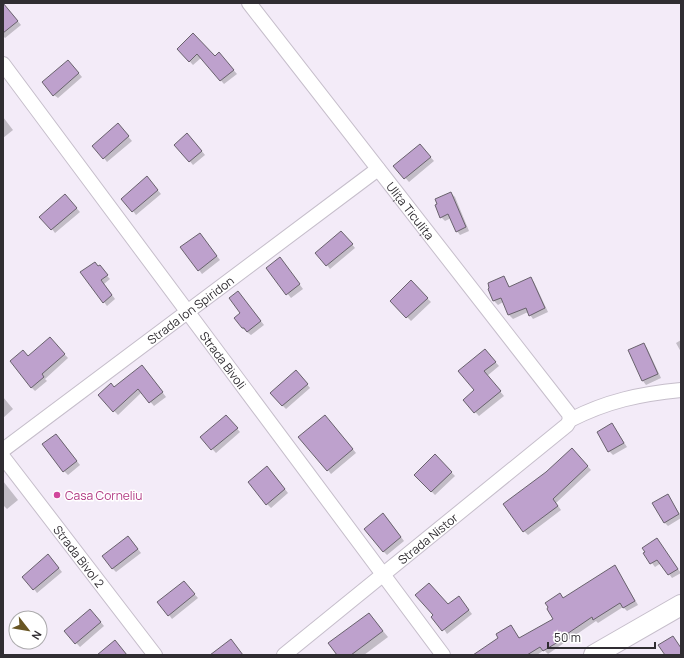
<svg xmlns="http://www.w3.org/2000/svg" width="684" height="658" font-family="Manrope,sans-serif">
<rect width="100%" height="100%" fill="#f3ebf8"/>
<path fill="#0003" d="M 7,8 L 21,25 L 5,38 L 3,36 L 3,12 Z
M 178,49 L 222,57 L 237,74 L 224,84 L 201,58 L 193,65 Z
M 72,65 L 82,77 L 58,98 L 54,95 Z
M 3,117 L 13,130 L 3,138 Z
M 121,128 L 132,141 L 107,162 L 104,158 Z
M 191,138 L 205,155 L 193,165 L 176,145 Z
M 423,149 L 434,161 L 409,182 L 395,166 Z
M 150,181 L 161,194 L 136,215 L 133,211 Z
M 451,193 L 455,197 L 469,231 L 460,235 L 457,231 L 451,218 L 445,221 L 441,217 Z
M 69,200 L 80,212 L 55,233 L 52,229 Z
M 200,234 L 220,260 L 202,274 L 199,270 Z
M 345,236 L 355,248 L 330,269 L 327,265 Z
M 283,262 L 303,289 L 291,298 L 267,268 Z
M 98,266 L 110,279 L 104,284 L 115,299 L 107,306 L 104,302 Z
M 504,277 L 510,288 L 530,278 L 534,282 L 548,312 L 533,319 L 528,312 L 513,319 L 509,315 L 503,302 L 498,305 L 494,301 L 489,290 Z
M 411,282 L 431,302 L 411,321 L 391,301 Z
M 238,292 L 264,325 L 251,335 L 242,328 Z
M 681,340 L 681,352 L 676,343 Z
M 53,342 L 68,358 L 45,379 L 47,381 L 35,391 L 31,387 L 29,357 Z
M 644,344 L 647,348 L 661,378 L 646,385 L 643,381 L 629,351 Z
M 488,354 L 499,366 L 487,376 L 504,396 L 479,416 L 464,400 L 476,390 Z
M 146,370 L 166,397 L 154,406 L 142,392 L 118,415 L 99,395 Z
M 300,375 L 310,388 L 286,409 L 282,405 Z
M 3,397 L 13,409 L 3,418 Z
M 230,420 L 240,432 L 216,453 L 201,437 Z
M 329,420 L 356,453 L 331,474 L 328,470 Z
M 612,424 L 627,447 L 613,455 L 609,451 Z
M 60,439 L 80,465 L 68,475 L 64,471 Z
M 572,449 L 591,470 L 556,503 L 561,510 L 528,535 L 524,531 L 547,473 Z
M 435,456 L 455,476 L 435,495 L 415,475 Z
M 271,471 L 288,493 L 271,508 L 267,504 Z
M 3,481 L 18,500 L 7,509 L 3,505 Z
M 668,495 L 681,516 L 681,518 L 668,526 L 664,522 Z
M 387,518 L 404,541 L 387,555 L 383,551 Z
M 656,539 L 681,573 L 672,578 L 661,563 L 655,567 L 644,553 Z
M 132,541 L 141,553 L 116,572 L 112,568 Z
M 52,559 L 62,572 L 37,593 L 34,589 Z
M 615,566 L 638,605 L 627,611 L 623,607 L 598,623 L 596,621 L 548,654 L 544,650 L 537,655 L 475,655 L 500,638 L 511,626 L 520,639 L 555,619 L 560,594 L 564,599 Z
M 187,586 L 198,598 L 172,619 L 169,615 Z
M 462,601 L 472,614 L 447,634 L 435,615 L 448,606 Z
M 94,614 L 104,626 L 80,647 L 65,631 Z
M 369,614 L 388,637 L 364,655 L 339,655 Z"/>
<path fill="#bea1cd" stroke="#69626d" d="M 3,3 L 18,21 L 3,33 Z
M 193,33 L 215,56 L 219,52 L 234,70 L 220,81 L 197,54 L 189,62 L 177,49 Z
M 68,60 L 79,73 L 53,96 L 42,82 Z
M 118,123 L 129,136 L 103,159 L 92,146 Z
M 187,133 L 202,151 L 189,162 L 174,145 Z
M 420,144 L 431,157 L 404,179 L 393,166 Z
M 147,176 L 158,190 L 132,212 L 121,199 Z
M 451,192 L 466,227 L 456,232 L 448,214 L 440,218 L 435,205 L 437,204 L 435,199 Z
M 65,194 L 77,208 L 51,230 L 39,217 Z
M 341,231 L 353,244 L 326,266 L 315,253 Z
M 200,233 L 217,256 L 198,271 L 180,247 Z
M 280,257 L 300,284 L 286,295 L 266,268 Z
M 95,262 L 98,266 L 100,265 L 108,275 L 101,280 L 112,295 L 103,303 L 80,272 Z
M 504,276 L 509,287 L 531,277 L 545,308 L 529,316 L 526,308 L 508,315 L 501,298 L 493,301 L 488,289 L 489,288 L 488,283 Z
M 411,280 L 428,298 L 406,318 L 390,301 Z
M 238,291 L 261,321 L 247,332 L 244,328 L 242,328 L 234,318 L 240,313 L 229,298 Z
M 50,337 L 65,354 L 42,374 L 44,377 L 31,388 L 10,361 L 23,350 L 28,356 Z
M 644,343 L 658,374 L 642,381 L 628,350 Z
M 485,349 L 496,362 L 484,371 L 501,391 L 474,413 L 463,400 L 474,390 L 458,371 Z
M 142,365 L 163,392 L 149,403 L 138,389 L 113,412 L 98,395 L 111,383 L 114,387 Z
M 296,370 L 308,384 L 282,406 L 270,393 Z
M 226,415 L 238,428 L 211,450 L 200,437 Z
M 325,415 L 353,449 L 327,471 L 298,437 Z
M 612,423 L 624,443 L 608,452 L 597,432 Z
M 56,434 L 77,461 L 63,472 L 42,444 Z
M 572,448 L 588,466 L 553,499 L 558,506 L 523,532 L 503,504 L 546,472 Z
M 435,454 L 452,472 L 431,492 L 414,475 Z
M 267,466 L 285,489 L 266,505 L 248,482 Z
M 668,494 L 679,514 L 664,523 L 652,503 Z
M 383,513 L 401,537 L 383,552 L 364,529 Z
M 128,536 L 138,549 L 112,569 L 102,556 Z
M 657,538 L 678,569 L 668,575 L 657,560 L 650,564 L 643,553 L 645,552 L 642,548 Z
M 48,554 L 59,568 L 33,590 L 22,577 Z
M 615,565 L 635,601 L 623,608 L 620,603 L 593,620 L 592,617 L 558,640 L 558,642 L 543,651 L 540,647 L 527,655 L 473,655 L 498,638 L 496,634 L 511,625 L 519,638 L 553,619 L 547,609 L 548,607 L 545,603 L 560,593 L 563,598 Z
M 184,581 L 195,594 L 168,616 L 157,602 Z
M 429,583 L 448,604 L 459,596 L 469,610 L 442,631 L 431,617 L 433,615 L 415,595 Z
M 90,609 L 101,622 L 75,644 L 64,631 Z
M 369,613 L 383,631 L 351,655 L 337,655 L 328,643 Z
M 673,636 L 681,648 L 681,655 L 665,655 L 658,645 Z
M 231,639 L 243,655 L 210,655 Z
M 115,640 L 127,655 L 97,655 Z"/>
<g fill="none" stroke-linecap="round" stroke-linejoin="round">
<defs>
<g id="street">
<path id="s1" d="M 249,3 L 569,414 L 570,420"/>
<path id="s2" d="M 3,64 L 443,655"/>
<path id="s3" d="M 3,450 L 378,169"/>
<path id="s4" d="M 3,457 L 155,655"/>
<path id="s5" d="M 284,655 L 567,425 L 570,420 C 607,401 640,394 681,390"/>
</g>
<path id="secondary" d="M 594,655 L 681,605"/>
</defs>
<use href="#street" stroke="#c6becb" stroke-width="16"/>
<use href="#secondary" stroke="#c6becb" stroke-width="22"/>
<use href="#street" stroke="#fff" stroke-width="14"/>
<use href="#secondary" stroke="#fff" stroke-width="20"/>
</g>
<circle fill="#d1479c" stroke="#fff" stroke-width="1.5" cx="57" cy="495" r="4"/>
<g text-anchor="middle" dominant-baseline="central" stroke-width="3" stroke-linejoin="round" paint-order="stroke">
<g font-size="12" fill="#302d32" stroke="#fff">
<text stroke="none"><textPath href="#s1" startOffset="263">Ulița Ticulița</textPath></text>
<text stroke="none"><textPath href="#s3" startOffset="234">Strada Ion Spiridon</textPath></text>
<text stroke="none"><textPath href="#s2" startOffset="369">Strada Bivoli</textPath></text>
<text stroke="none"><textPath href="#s5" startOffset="185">Strada Nistor</textPath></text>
<text stroke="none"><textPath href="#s4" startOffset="125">Strada Bivol 2</textPath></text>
</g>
<g font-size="12" fill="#b23c85" stroke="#fff" text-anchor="start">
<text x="65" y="495">Casa Corneliu</text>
</g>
</g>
<rect width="684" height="658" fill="none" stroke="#302d32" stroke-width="8"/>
<g transform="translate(28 630) rotate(121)"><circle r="19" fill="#ffffff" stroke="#acabad"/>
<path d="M0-3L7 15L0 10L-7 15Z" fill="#695624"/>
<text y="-6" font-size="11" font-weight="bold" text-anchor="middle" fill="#302d32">N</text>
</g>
<path d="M548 642v6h107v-6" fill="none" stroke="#302d32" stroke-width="2"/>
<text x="554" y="642" font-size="12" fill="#302d32" stroke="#ffffff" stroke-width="3" paint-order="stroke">50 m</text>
</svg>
